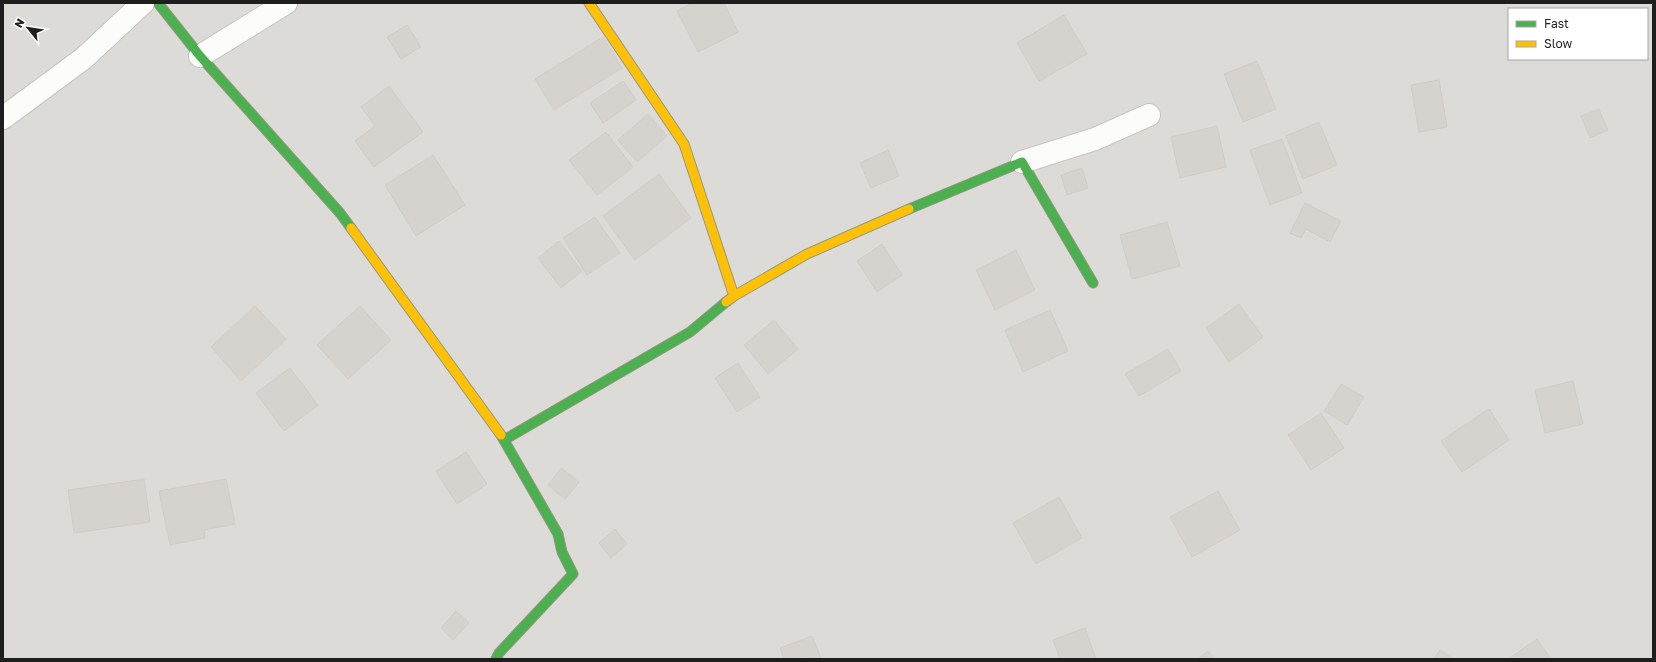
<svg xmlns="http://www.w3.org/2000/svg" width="1656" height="662" font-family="'Golos Text',sans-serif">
<rect width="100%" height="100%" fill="#edece6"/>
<path fill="#dcdbd8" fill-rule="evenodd" d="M 3,3 L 1653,3 L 1653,659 L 3,659 ZM 1509,9 L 1647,9 L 1647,59 L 1509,59 Z"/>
<path fill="#d6d3cf" stroke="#d0cdc7" d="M 692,3 L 724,3 L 738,32 L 698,52 L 677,11 Z
M 1064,15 L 1087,54 L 1039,81 L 1017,43 Z
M 407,25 L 421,47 L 401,59 L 387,37 Z
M 603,37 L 622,68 L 554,110 L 535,79 Z
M 1257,61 L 1276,109 L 1243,122 L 1224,74 Z
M 1439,80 L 1447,127 L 1419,132 L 1411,85 Z
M 623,81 L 636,100 L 603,123 L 590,103 Z
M 389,86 L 423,132 L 374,167 L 355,141 L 375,126 L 361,107 Z
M 1599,109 L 1608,130 L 1590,138 L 1581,116 Z
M 648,114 L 667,136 L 637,162 L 618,140 Z
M 1319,122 L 1337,165 L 1303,179 L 1286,136 Z
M 1217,126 L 1226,167 L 1180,178 L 1171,137 Z
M 606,132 L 633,167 L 597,195 L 569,160 Z
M 1282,139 L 1302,193 L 1270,205 L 1250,150 Z
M 888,150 L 899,176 L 871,188 L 860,163 Z
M 433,155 L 465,205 L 416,236 L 385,185 Z
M 1082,168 L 1088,188 L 1067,195 L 1061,175 Z
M 659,174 L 691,218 L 635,260 L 603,216 Z
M 1305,203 L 1341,221 L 1330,242 L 1306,229 L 1301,238 L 1290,233 Z
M 595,217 L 620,253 L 587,275 L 563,238 Z
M 1167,222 L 1180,266 L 1132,279 L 1120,235 Z
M 559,241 L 582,271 L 561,288 L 538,258 Z
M 882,244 L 902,275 L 877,292 L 857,261 Z
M 1016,250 L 1035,290 L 995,310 L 976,270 Z
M 1239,304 L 1263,337 L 1229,362 L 1206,328 Z
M 255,306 L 286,339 L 241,381 L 211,347 Z
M 360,306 L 391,340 L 348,379 L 317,345 Z
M 1050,310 L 1068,351 L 1023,372 L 1005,330 Z
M 774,320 L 798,349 L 768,374 L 744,345 Z
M 1168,349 L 1181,371 L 1139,396 L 1125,374 Z
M 738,363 L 760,397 L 737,412 L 715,378 Z
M 290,368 L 318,405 L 284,431 L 256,393 Z
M 1573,381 L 1583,424 L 1545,433 L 1535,390 Z
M 1341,384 L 1364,397 L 1347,425 L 1324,411 Z
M 1489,409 L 1509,440 L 1462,472 L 1441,441 Z
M 1321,413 L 1344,448 L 1311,470 L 1288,435 Z
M 466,452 L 487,484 L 457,504 L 436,471 Z
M 561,468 L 579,482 L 565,499 L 548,485 Z
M 144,479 L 150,522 L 74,533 L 68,490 Z
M 226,479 L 235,524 L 204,530 L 205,538 L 170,545 L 159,491 Z
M 1218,491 L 1240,530 L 1192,557 L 1170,517 Z
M 1059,497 L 1082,538 L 1036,564 L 1013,523 Z
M 615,529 L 627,544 L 611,558 L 599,543 Z
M 456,611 L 469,623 L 453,640 L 441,628 Z
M 1085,628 L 1096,659 L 1060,659 L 1053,640 Z
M 812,636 L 821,658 L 784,659 L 780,648 Z
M 1537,639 L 1551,659 L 1508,659 Z
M 1440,650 L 1453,659 L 1434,659 Z
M 1208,651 L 1214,659 L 1198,659 Z"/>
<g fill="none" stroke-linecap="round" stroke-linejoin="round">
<defs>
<path id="street" d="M 200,56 L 286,3
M 3,118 L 84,58 L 143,3
M 1022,162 L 1095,139 L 1149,115"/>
<path id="fast" d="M 158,3 L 200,56 L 340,213 L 351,228
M 909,209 L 1022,162 L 1093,283
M 504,440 L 690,332 L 726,302
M 496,659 L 499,653 L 573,574 L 562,552 L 558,534 L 501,435"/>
<path id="slow" d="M 589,3 L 684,144 L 734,296
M 351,228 L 501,435
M 726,302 L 734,296 L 807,254 L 909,209"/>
</defs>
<use href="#street" stroke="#c5c5c2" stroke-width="24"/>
<use href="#fast" stroke="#94987e" stroke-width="11"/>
<use href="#slow" stroke="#94987e" stroke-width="11"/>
<use href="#street" stroke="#fcfcfb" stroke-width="22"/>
<use href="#fast" stroke="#4caf50" stroke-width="9"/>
<use href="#slow" stroke="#ffc107" stroke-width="9"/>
</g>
<rect width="1656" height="662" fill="none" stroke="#1e1e1e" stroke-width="8"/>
<rect x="1508" y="8" width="140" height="52" fill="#ffffff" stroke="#a5a5a5"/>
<rect x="1516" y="21" width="20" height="6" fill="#4caf50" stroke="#a5a5a5"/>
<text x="1544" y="28" font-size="12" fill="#1e1e1e">Fast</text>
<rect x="1516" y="41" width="20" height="6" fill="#ffc107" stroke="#a5a5a5"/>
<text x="1544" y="48" font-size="12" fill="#1e1e1e">Slow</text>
<g transform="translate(28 28) rotate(300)" stroke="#ffffff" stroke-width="3" paint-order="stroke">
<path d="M0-3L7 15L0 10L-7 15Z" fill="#1e1e1e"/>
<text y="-6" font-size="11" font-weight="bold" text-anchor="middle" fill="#1e1e1e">N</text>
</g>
</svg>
